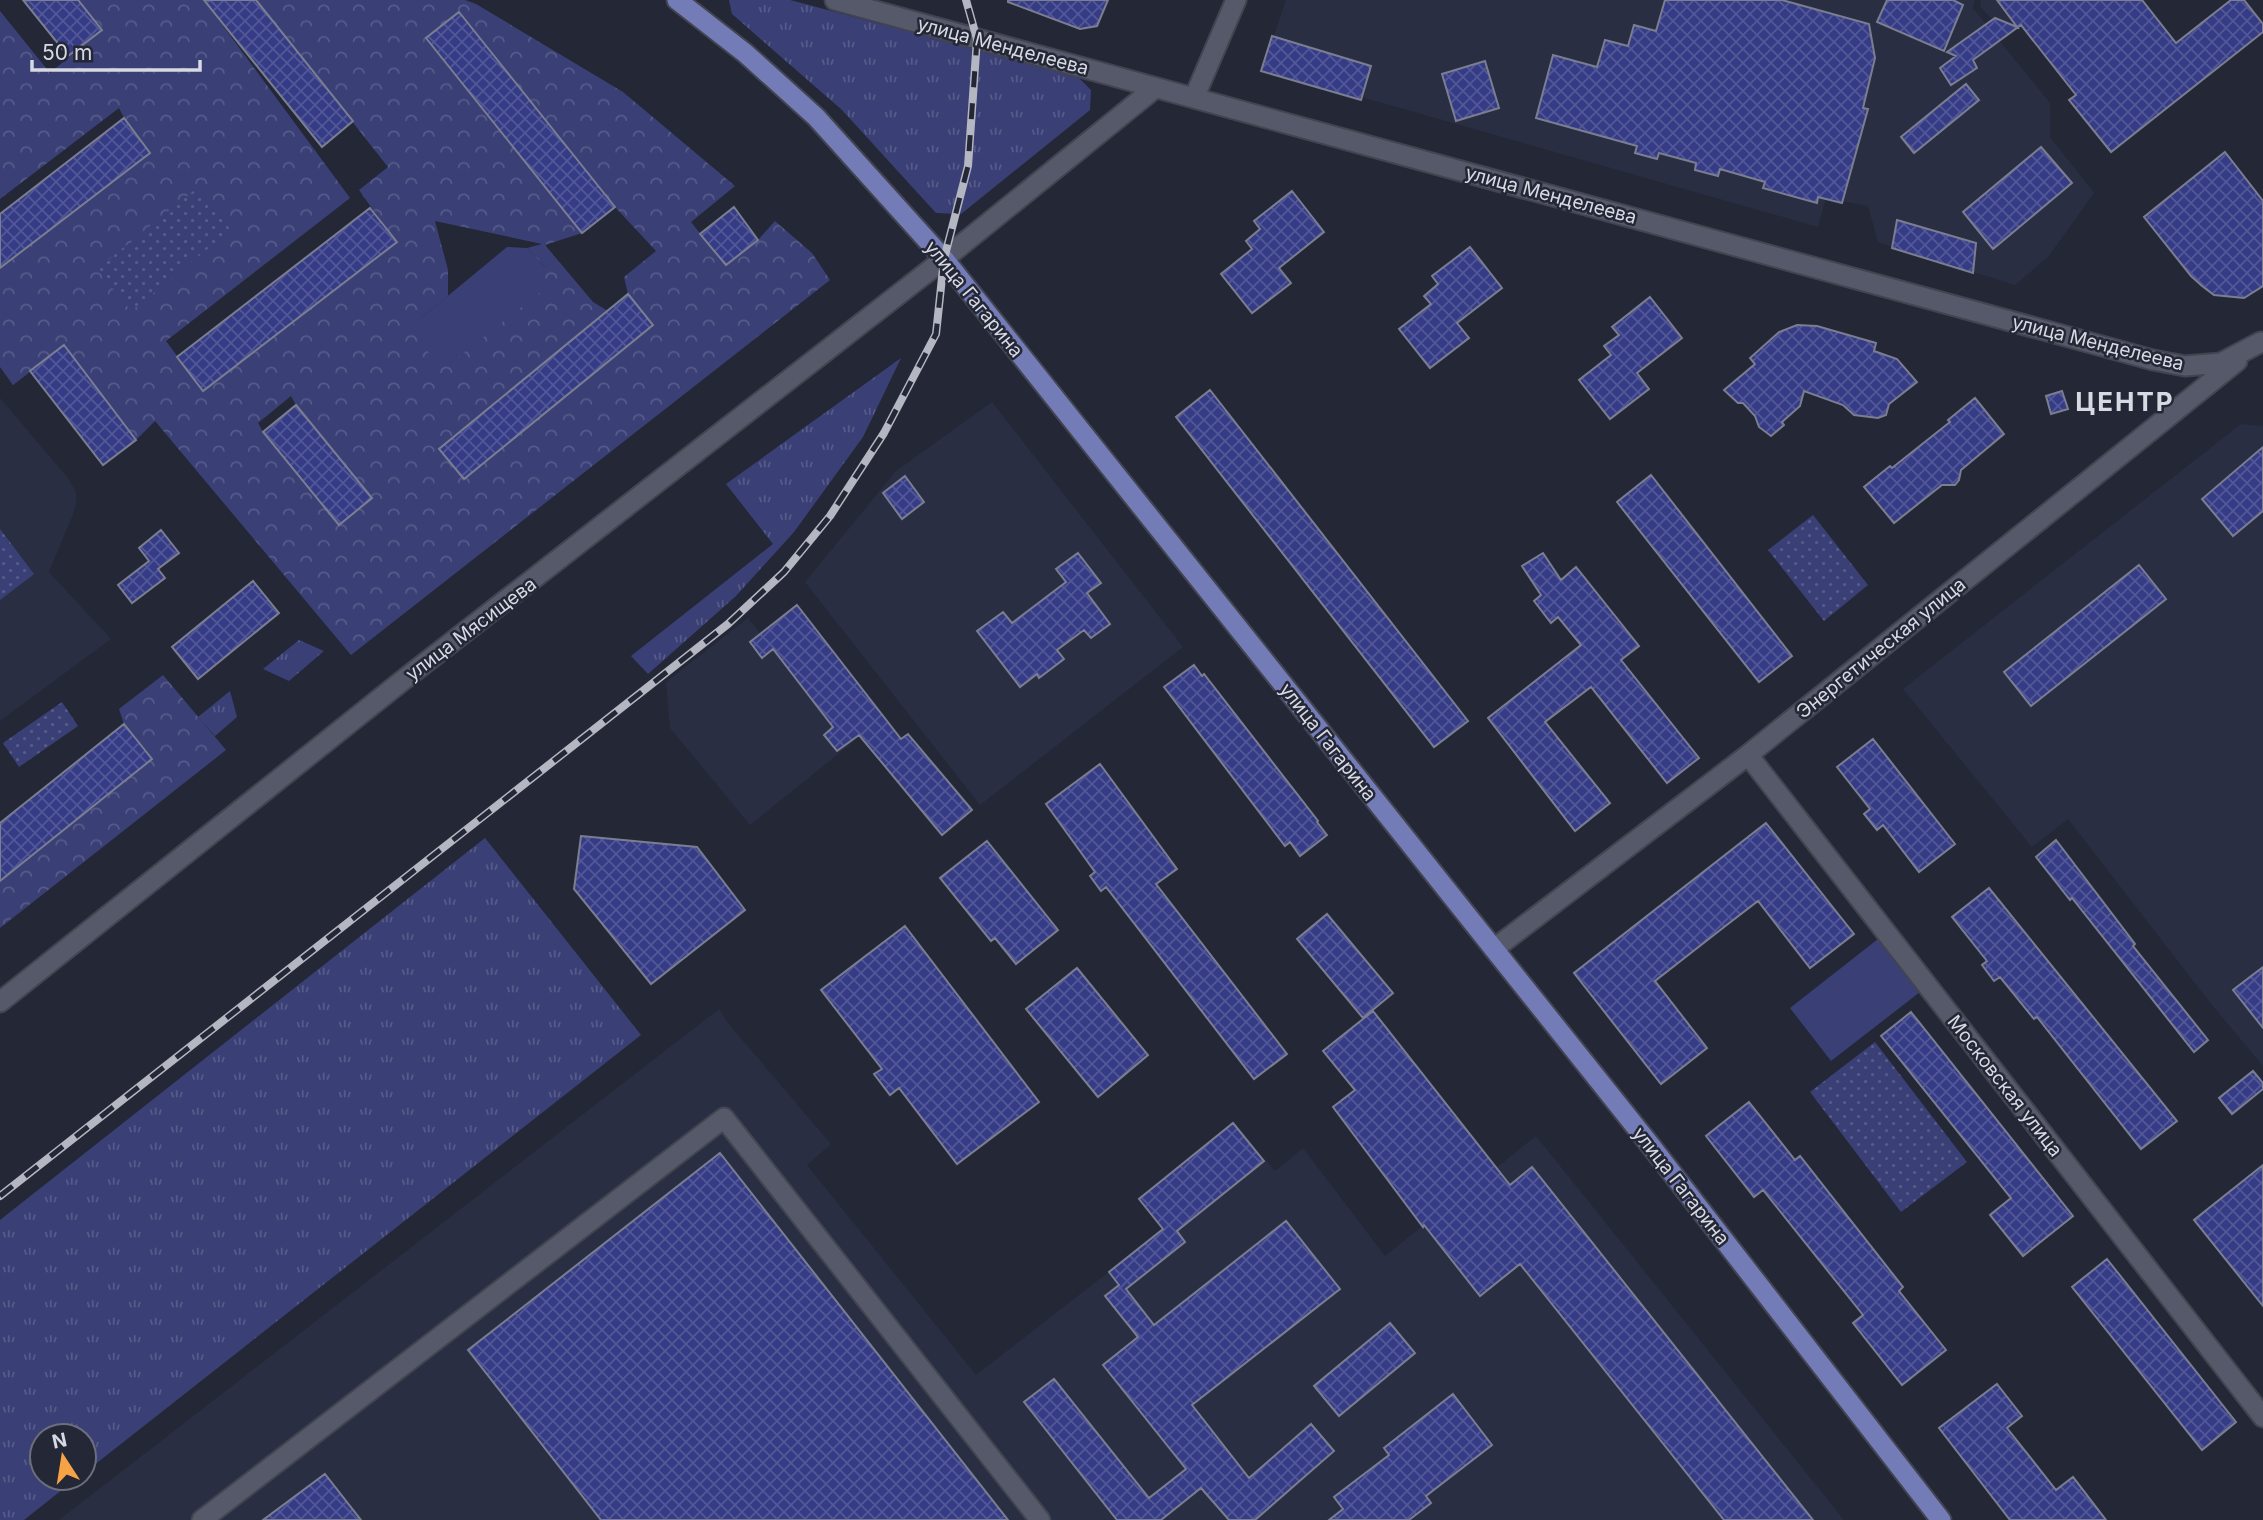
<svg xmlns="http://www.w3.org/2000/svg" width="2263" height="1520" font-family="Inter,sans-serif">
<defs>
<pattern id="grass-tufts" width="24" height="20" patternUnits="userSpaceOnUse" patternTransform="scale(1.75)"><rect width="24" height="20" fill="#3a4076"/><path d="M3 7l-1-3M5 7V3M7 7l1-3M15 17l-1-3M17 17v-4M19 17l1-3" fill="none" stroke="#565b89"/></pattern>
<pattern id="forest-crowns" width="20" height="18" patternUnits="userSpaceOnUse" patternTransform="scale(1.75)"><rect width="20" height="18" fill="#3a4076"/><path d="M2 6a3 3 0 1 1 6 0M12 15a3 3 0 1 1 6 0" fill="none" stroke="#565b89"/></pattern>
<pattern id="park-dots" width="8" height="8" patternUnits="userSpaceOnUse" patternTransform="scale(1.75)"><rect width="8" height="8" fill="#3a4076"/><path d="M2 2h.1M6 6h.1" fill="none" stroke="#565b89" stroke-width="1.8" stroke-linecap="round"/></pattern>
<pattern id="building-cross-hatch" width="8" height="8" patternUnits="userSpaceOnUse" patternTransform="scale(1.75)"><rect width="8" height="8" fill="#363b86"/><path d="M0 0l8 8M0 8l8-8" fill="none" stroke="#525797"/></pattern>
</defs>
<rect width="100%" height="100%" fill="#242736"/>
<path fill="#2a2e43" d="M 1286,0 L 1975,0 L 1973,8 L 2050,103 L 2050,137 L 2094,193 L 2048,257 L 2015,285 L 1878,242 L 1868,206 L 1826,198 L 1818,227 L 1263,69 Z
M 1981,0 L 2044,0 L 2002,32 L 1980,6 Z
M 0,398 L 68,478 L 76,492 L 76,505 L 72,517 L 49,572 L 111,639 L 0,721 Z
M 992,402 L 1183,647 L 980,805 L 805,582 L 896,471 Z
M 2241,424 L 2263,426 L 2263,1066 L 2208,1000 L 2068,819 L 2032,847 L 1903,689 Z
M 797,605 L 884,717 L 750,825 L 670,728 L 666,682 L 748,618 L 760,633 Z
M 719,1009 L 728,1023 L 831,1144 L 807,1165 L 976,1375 L 1164,1229 L 1138,1198 L 1234,1124 L 1275,1171 L 1303,1148 L 1385,1256 L 1536,1136 L 1844,1520 L 59,1520 Z"/>
<path fill="url(#grass-tufts)" d="M 729,0 L 790,0 L 1077,76 L 1091,90 L 1090,110 L 961,214 L 936,213 L 842,110 L 732,14 Z
M 901,358 L 863,437 L 794,532 L 736,596 L 648,674 L 631,656 L 773,544 L 726,484 Z
M 299,640 L 324,651 L 289,681 L 263,669 Z
M 230,691 L 237,717 L 215,736 L 198,717 Z
M 485,838 L 641,1035 L 84,1473 L 84,1436 L 42,1436 L 42,1478 L 77,1478 L 24,1520 L 0,1520 L 0,1220 Z"/>
<path fill="url(#forest-crowns)" fill-rule="evenodd" d="M 78,0 L 204,0 L 350,198 L 166,341 L 203,391 L 396,242 L 359,190 L 388,167 L 256,0 L 465,0 L 476,4 L 623,92 L 735,186 L 691,222 L 725,265 L 758,240 L 775,221 L 812,253 L 830,280 L 351,655 L 155,421 L 136,440 L 64,346 L 13,385 L 0,367 L 0,268 L 150,153 L 124,118 L 119,108 L 0,199 L 0,11 L 50,73 L 101,30 ZM 459,13 L 615,207 L 656,251 L 624,277 L 628,294 L 653,325 L 608,311 L 593,302 L 545,245 L 582,233 L 426,39 ZM 435,221 L 542,244 L 527,248 L 545,267 L 420,319 L 448,296 L 448,270 ZM 291,396 L 296,405 L 371,498 L 339,524 L 263,432 L 258,423 Z
M 163,675 L 226,750 L 0,928 L 0,881 L 152,759 L 124,724 L 119,709 Z"/>
<path fill="url(#park-dots)" d="M 197,188 L 231,230 L 131,311 L 97,269 Z
M 1813,515 L 1868,585 L 1824,621 L 1768,550 Z
M 0,529 L 34,574 L 0,600 Z
M 62,702 L 78,726 L 19,767 L 3,743 Z
M 1875,1042 L 1967,1162 L 1901,1212 L 1810,1092 Z"/>
<path fill="#3a4076" d="M 507,247 L 527,248 L 545,267 L 544,289 L 451,363 L 437,361 L 420,343 L 420,319 Z
M 1878,939 L 1920,992 L 1831,1061 L 1790,1008 Z"/>
<path fill="url(#building-cross-hatch)" stroke="#7a7e90" stroke-width="2" d="M 23,0 L 78,0 L 102,30 L 68,56 Z
M 204,0 L 256,0 L 353,121 L 322,147 Z
M 1008,0 L 1108,0 L 1097,26 L 1080,29 L 1008,2 Z
M 1665,0 L 1782,0 L 1869,24 L 1875,58 L 1863,108 L 1868,109 L 1842,203 L 1818,197 L 1817,203 L 1763,188 L 1765,182 L 1720,169 L 1718,176 L 1695,170 L 1696,163 L 1659,153 L 1657,159 L 1635,153 L 1637,146 L 1536,118 L 1553,55 L 1597,67 L 1605,40 L 1628,46 L 1634,25 L 1656,31 Z
M 1887,0 L 1953,0 L 1963,5 L 1944,51 L 1877,22 Z
M 1997,0 L 2142,0 L 2176,43 L 2231,0 L 2244,0 L 2263,24 L 2263,32 L 2111,152 L 2069,100 L 2076,95 L 2021,25 L 1973,60 L 1977,68 L 1951,85 L 1940,68 L 1956,56 L 1947,52 L 1995,18 L 2017,27 Z
M 459,12 L 615,207 L 582,233 L 426,38 Z
M 1272,36 L 1371,66 L 1361,100 L 1261,71 Z
M 1485,61 L 1499,108 L 1456,121 L 1442,74 Z
M 1966,84 L 1979,100 L 1914,153 L 1901,137 Z
M 124,118 L 150,153 L 0,268 L 0,214 Z
M 2041,147 L 2072,183 L 1993,249 L 1963,212 Z
M 2225,152 L 2263,201 L 2263,286 L 2244,298 L 2214,295 L 2202,286 L 2191,276 L 2144,217 Z
M 1292,191 L 1324,232 L 1279,268 L 1291,283 L 1252,313 L 1221,274 L 1252,249 L 1246,241 L 1260,229 L 1254,221 Z
M 734,207 L 758,240 L 726,265 L 700,234 Z
M 370,208 L 397,242 L 203,391 L 177,357 Z
M 1897,220 L 1976,243 L 1973,273 L 1892,248 Z
M 1470,247 L 1502,288 L 1457,323 L 1469,338 L 1430,368 L 1399,329 L 1431,304 L 1424,296 L 1438,284 L 1432,276 Z
M 628,294 L 653,325 L 464,479 L 439,449 Z
M 1650,297 L 1682,338 L 1637,373 L 1649,389 L 1610,419 L 1579,380 L 1611,355 L 1604,346 L 1619,335 L 1612,327 Z
M 1797,325 L 1817,326 L 1876,343 L 1874,351 L 1897,359 L 1917,382 L 1889,404 L 1886,415 L 1878,418 L 1854,415 L 1843,405 L 1804,391 L 1800,406 L 1782,422 L 1784,425 L 1771,436 L 1759,427 L 1755,416 L 1743,403 L 1738,403 L 1724,390 L 1755,364 L 1750,358 L 1779,332 Z
M 64,345 L 136,440 L 103,465 L 30,371 Z
M 1210,390 L 1468,721 L 1434,747 L 1176,417 Z
M 2062,391 L 2068,409 L 2051,414 L 2046,396 Z
M 1975,398 L 2004,434 L 1961,470 L 1959,480 L 1955,485 L 1942,485 L 1894,523 L 1864,487 L 1890,466 L 1892,468 L 1950,422 L 1948,420 Z
M 296,405 L 372,498 L 339,525 L 263,432 Z
M 2263,447 L 2263,511 L 2233,536 L 2202,499 Z
M 1651,475 L 1792,656 L 1759,682 L 1617,502 Z
M 905,476 L 924,502 L 902,519 L 883,493 Z
M 161,530 L 179,553 L 158,569 L 165,578 L 132,603 L 118,585 L 149,561 L 139,548 Z
M 1078,553 L 1101,583 L 1087,593 L 1110,624 L 1091,638 L 1084,630 L 1057,650 L 1064,659 L 1039,678 L 1037,674 L 1020,687 L 977,631 L 1003,612 L 1012,623 L 1066,582 L 1056,569 Z
M 1543,553 L 1561,580 L 1576,567 L 1639,646 L 1621,660 L 1699,758 L 1667,783 L 1591,687 L 1545,722 L 1610,803 L 1575,831 L 1488,718 L 1581,645 L 1558,617 L 1551,623 L 1534,601 L 1541,595 L 1522,566 Z
M 2139,565 L 2166,599 L 2031,706 L 2004,672 Z
M 253,581 L 279,613 L 198,679 L 172,647 Z
M 797,605 L 901,739 L 908,734 L 972,810 L 942,835 L 859,735 L 837,751 L 824,735 L 833,727 L 773,649 L 762,658 L 750,642 Z
M 1194,665 L 1202,676 L 1204,674 L 1318,821 L 1317,822 L 1327,835 L 1300,856 L 1290,842 L 1285,846 L 1164,687 Z
M 124,724 L 152,759 L 0,881 L 0,823 Z
M 1873,739 L 1955,844 L 1919,872 L 1883,825 L 1877,830 L 1864,814 L 1870,809 L 1837,767 Z
M 1100,764 L 1177,869 L 1156,884 L 1287,1054 L 1254,1079 L 1106,887 L 1101,891 L 1090,876 L 1095,872 L 1046,804 Z
M 1766,823 L 1854,934 L 1810,968 L 1758,901 L 1728,924 L 1655,981 L 1707,1048 L 1661,1084 L 1574,973 Z
M 581,836 L 697,847 L 745,910 L 651,984 L 574,889 Z
M 2056,840 L 2135,944 L 2133,946 L 2208,1040 L 2194,1052 L 2072,898 L 2070,900 L 2036,857 Z
M 987,841 L 1058,930 L 1016,964 L 995,938 L 991,941 L 940,878 Z
M 1989,888 L 2177,1121 L 2141,1149 L 2037,1017 L 2034,1019 L 2000,977 L 1994,981 L 1982,965 L 1987,961 L 1952,917 Z
M 1327,914 L 1393,993 L 1363,1018 L 1297,939 Z
M 905,926 L 1039,1102 L 957,1164 L 899,1088 L 890,1095 L 874,1074 L 882,1069 L 821,990 Z
M 2263,967 L 2263,1028 L 2233,990 Z
M 1077,968 L 1148,1055 L 1098,1097 L 1026,1009 Z
M 1373,1011 L 1510,1185 L 1532,1167 L 1813,1520 L 1724,1520 L 1520,1264 L 1480,1296 L 1424,1225 L 1423,1227 L 1333,1107 L 1355,1090 L 1323,1051 Z
M 1911,1012 L 2073,1216 L 2023,1256 L 1990,1215 L 2011,1198 L 1881,1036 Z
M 2253,1071 L 2263,1083 L 2263,1089 L 2232,1114 L 2219,1098 Z
M 1749,1102 L 1795,1160 L 1800,1156 L 1903,1287 L 1899,1291 L 1946,1350 L 1902,1385 L 1853,1323 L 1863,1315 L 1763,1190 L 1754,1197 L 1706,1136 Z
M 1233,1123 L 1264,1161 L 1177,1231 L 1185,1242 L 1126,1289 L 1154,1325 L 1286,1221 L 1340,1289 L 1192,1405 L 1249,1478 L 1311,1424 L 1334,1451 L 1255,1520 L 1229,1520 L 1201,1488 L 1161,1520 L 1117,1520 L 1024,1402 L 1054,1379 L 1149,1498 L 1186,1469 L 1103,1365 L 1138,1337 L 1105,1296 L 1119,1285 L 1109,1272 L 1163,1229 L 1139,1199 Z
M 720,1153 L 1008,1520 L 601,1520 L 468,1350 Z
M 2263,1165 L 2263,1306 L 2194,1220 Z
M 2107,1259 L 2236,1422 L 2202,1450 L 2072,1287 Z
M 1390,1323 L 1415,1353 L 1339,1416 L 1314,1386 Z
M 1997,1384 L 2022,1416 L 2007,1428 L 2056,1490 L 2073,1477 L 2106,1520 L 2010,1520 L 1939,1428 Z
M 1453,1394 L 1492,1445 L 1426,1496 L 1431,1503 L 1409,1520 L 1329,1520 L 1343,1509 L 1334,1497 L 1389,1455 L 1384,1448 Z
M 325,1474 L 361,1520 L 263,1520 Z"/>
<g fill="none" stroke-linecap="round" stroke-linejoin="round">
<defs>
<path id="minor" d="M 835,0 L 2153,360 L 2185,366 L 2221,363 L 2261,342
M 1194,98 L 1236,0
M 944,259 L 1155,88
M 1748,755 L 2263,1417
M 1494,949 L 1748,755 L 2237,361
M 202,1520 L 724,1118 L 1040,1520"/>
<path id="secondary" d="M 0,1002 L 402,681 L 944,259"/>
<path id="primary" d="M 677,0 L 745,53 L 816,117 L 944,259 L 1651,1146 L 1941,1520"/>
</defs>
<use href="#minor" stroke="#424450" stroke-width="23"/>
<use href="#secondary" stroke="#424450" stroke-width="23"/>
<use href="#primary" stroke="#424450" stroke-width="23"/>
<use href="#minor" stroke="#56596a" stroke-width="19"/>
<use href="#secondary" stroke="#56596a" stroke-width="19"/>
<use href="#primary" stroke="#737cb7" stroke-width="19"/>
<defs>
<path id="rail" d="M 0,1196 L 728,624 L 784,572 L 830,516 L 884,433 L 936,334 L 944,259 L 968,166 L 977,39 L 966,0"/>
</defs>
<use href="#rail" stroke="#b4b6c1" stroke-width="8"/>
<use href="#rail" stroke="#242736" stroke-width="5" stroke-dasharray="16" stroke-linecap="butt"/>
</g>
<g text-anchor="middle" dominant-baseline="central" stroke-width="5" stroke-linejoin="round" paint-order="stroke">
<g font-size="19" fill="#d7d9e3" stroke="#242736">
<text transform="translate(1003 46) rotate(15)">улица Менделеева</text>
<text transform="translate(1551 195) rotate(15)">улица Менделеева</text>
<text transform="translate(974 299) rotate(51)">улица Гагарина</text>
<text transform="translate(2098 343) rotate(14)">улица Менделеева</text>
<text transform="translate(471 629) rotate(-37)">улица Мясищева</text>
<text transform="translate(1881 648) rotate(-39)">Энергетическая улица</text>
<text transform="translate(1328 742) rotate(52)">улица Гагарина</text>
<text transform="translate(2005 1086) rotate(52)">Московская улица</text>
<text transform="translate(1681 1186) rotate(52)">улица Гагарина</text>
</g>
<g font-size="26" font-weight="bold" letter-spacing="2" fill="#d7d9e3" stroke="#242736">
<text x="2125" y="401">ЦЕНТР</text>
</g>
</g>
<g transform="translate(63 1457) rotate(348)"><circle r="33" fill="#242736" stroke="#6c6e7b" stroke-width="2"/>
<path d="M0-5L12 26L0 18L-12 26Z" fill="#f5a345"/>
<text y="-10" font-size="19" font-weight="bold" text-anchor="middle" fill="#d7d9e3">N</text>
</g>
<path d="M32 60v10h168v-10" fill="none" stroke="#d7d9e3" stroke-width="3.5"/>
<text x="42" y="60" font-size="21" fill="#d7d9e3" stroke="#242736" stroke-width="5" paint-order="stroke">50 m</text>
</svg>
